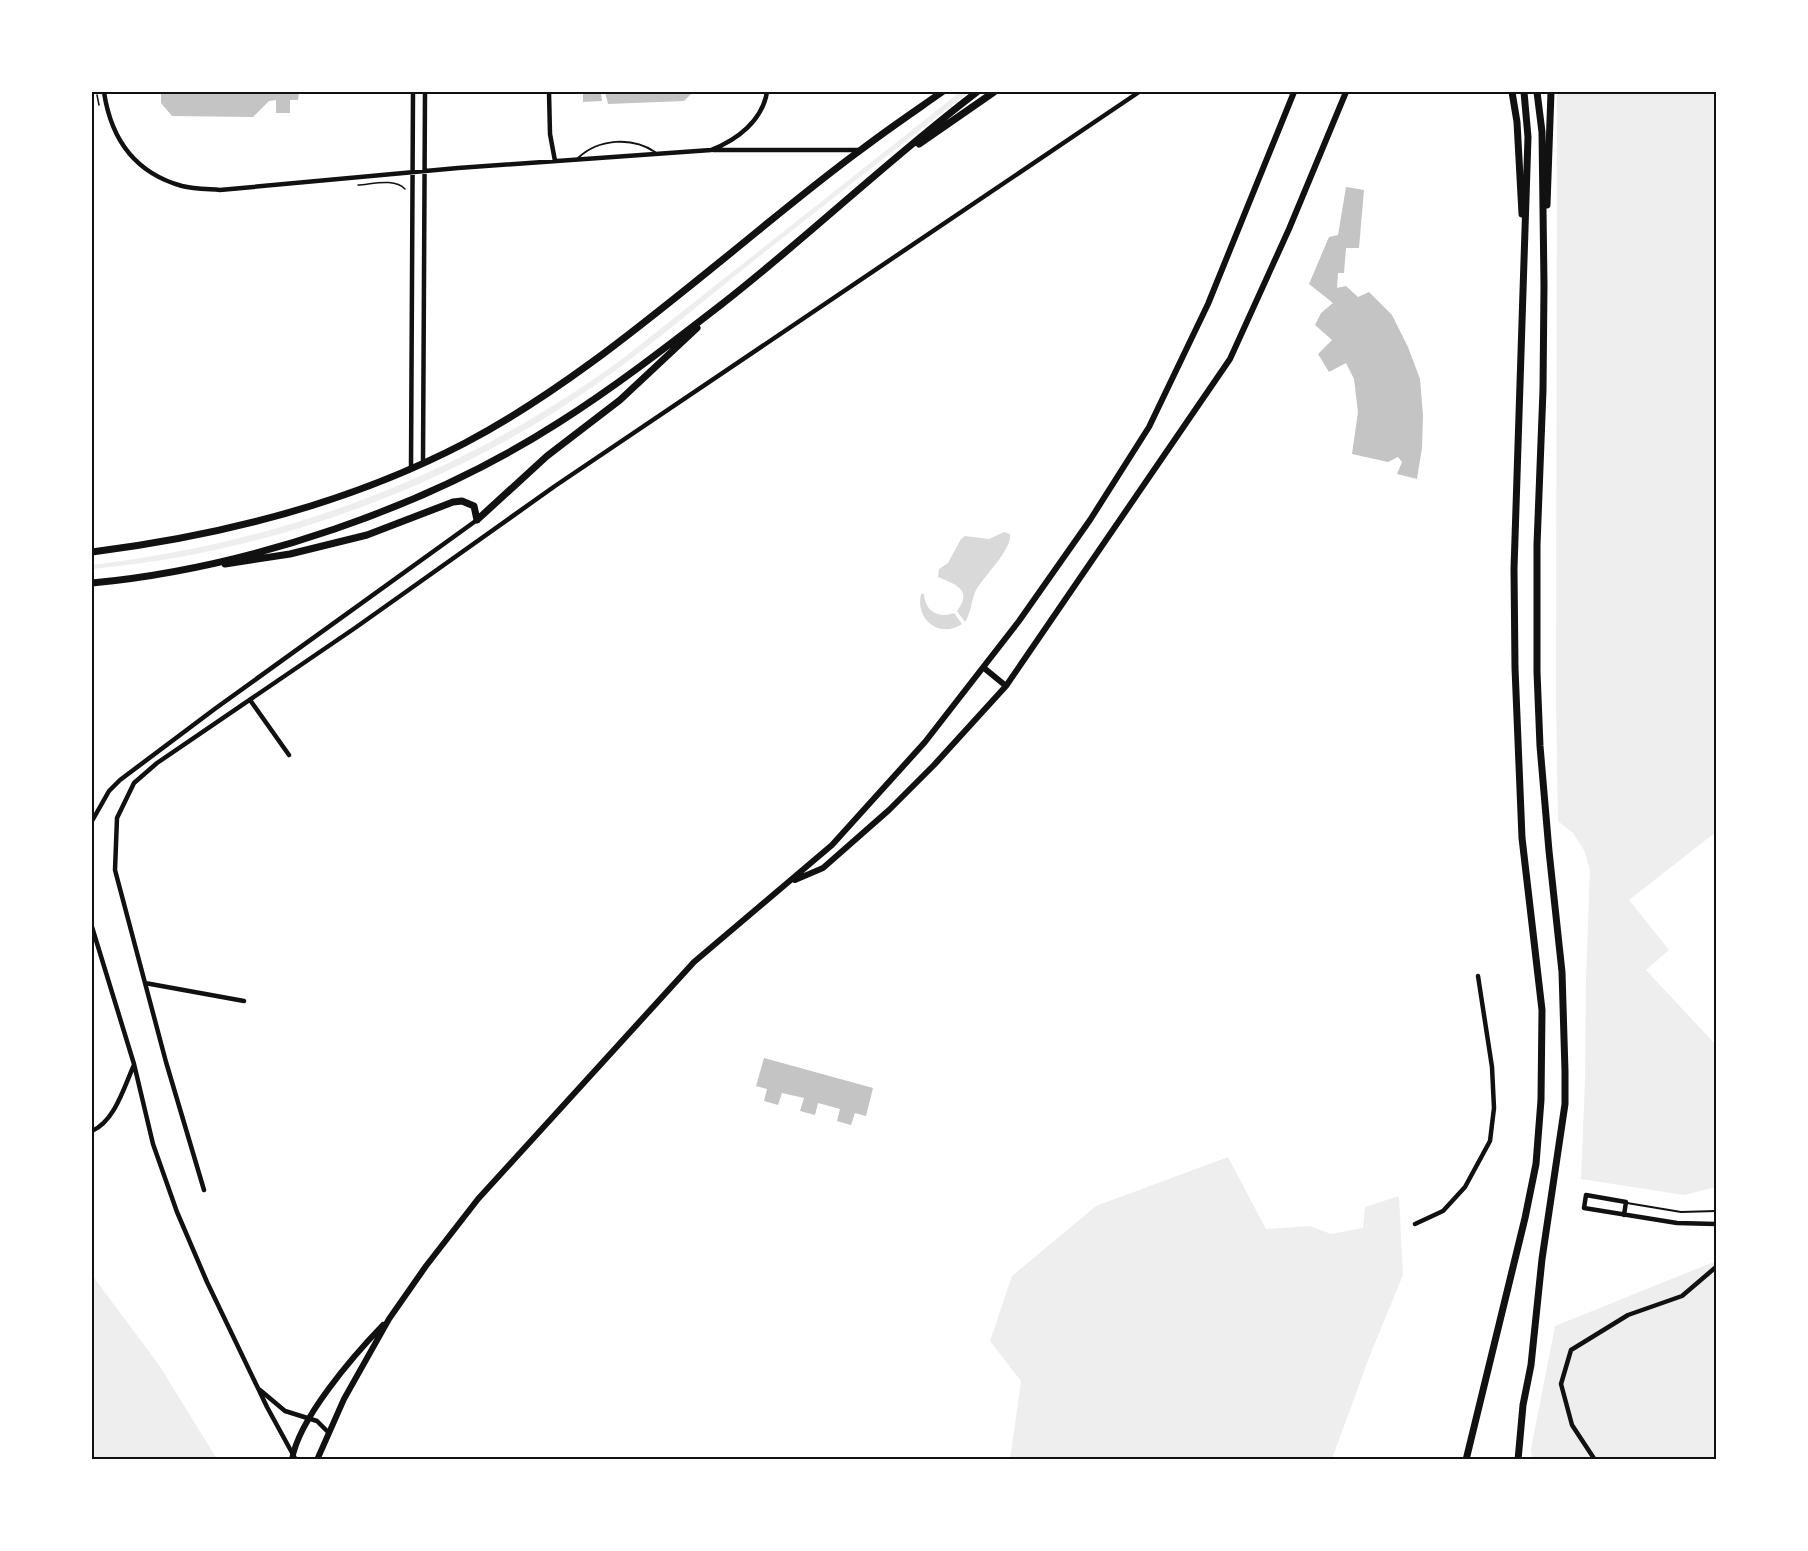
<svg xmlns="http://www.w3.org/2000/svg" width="1808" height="1551" font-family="Cabin,sans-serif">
<rect width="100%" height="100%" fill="#fff"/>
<path fill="#eee" d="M 960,92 L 969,92 C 898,147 827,203 756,259 C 692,310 630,364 561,408 C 421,497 257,554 92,569 L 92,565 C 286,542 462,475 621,360 Z
M 1557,92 L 1716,92 L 1716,832 L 1629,900 L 1669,950 L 1646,970 L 1716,1045 L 1716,1187 L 1684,1195 L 1581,1179 L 1585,1081 L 1586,979 L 1590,870 L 1584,850 L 1573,833 L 1558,821 L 1556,700 Z
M 1228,1157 L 1266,1229 L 1310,1226 L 1331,1234 L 1363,1228 L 1365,1207 L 1399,1196 L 1403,1275 L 1370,1355 L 1332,1459 L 1010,1459 L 1021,1381 L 990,1341 L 1012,1276 L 1096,1206 Z
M 1716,1261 L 1716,1459 L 1532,1460 L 1531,1449 L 1555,1326 Z
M 92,1275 L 159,1365 L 217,1459 L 92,1459 Z"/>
<path fill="#d9d9d9" d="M 1004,532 L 1010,534 C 1012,550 984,576 976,590 C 971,600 972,611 965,622 L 957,611 C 974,589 954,584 938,577 L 939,569 L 948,563 L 961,539 L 965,536 L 989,539 Z
M 921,594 L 924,594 C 925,611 938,619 954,613 L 962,624 C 940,639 915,620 921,594 Z"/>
<path fill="#c4c4c4" d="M 161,92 L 299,92 L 298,100 L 290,100 L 290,113 L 276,113 L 276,100 L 269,101 L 253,117 L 172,116 L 161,103 Z
M 583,92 L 601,92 L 602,101 L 583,102 Z
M 605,92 L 693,92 L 684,101 L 608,104 Z
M 1346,187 L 1364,190 L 1359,248 L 1346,248 L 1344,273 L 1338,273 L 1337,288 L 1346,286 L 1358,297 L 1369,292 L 1392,315 L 1408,347 L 1420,379 L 1423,415 L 1422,448 L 1417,479 L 1397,474 L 1402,462 L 1398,457 L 1388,462 L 1352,454 L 1358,412 L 1354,379 L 1346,363 L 1329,372 L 1318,354 L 1332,340 L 1315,325 L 1321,313 L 1333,303 L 1309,284 L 1329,237 L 1338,235 Z
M 764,1058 L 873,1088 L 866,1116 L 855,1113 L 851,1125 L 837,1121 L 840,1109 L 818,1103 L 815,1115 L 800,1111 L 804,1098 L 782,1093 L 778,1105 L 764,1101 L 767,1089 L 756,1086 Z"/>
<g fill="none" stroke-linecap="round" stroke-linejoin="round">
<path stroke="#111" stroke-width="1.5" d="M 97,95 L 99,105
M 358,185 C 373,184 395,178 405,189"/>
<path stroke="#111" stroke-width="2" d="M 578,158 C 598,139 632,136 655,152
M 1627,1203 L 1681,1212 L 1716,1211"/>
<path stroke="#111" stroke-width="4.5" d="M 104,92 C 111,139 135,173 182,186 C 194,189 208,189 220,190 L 458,168 L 711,150 C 737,140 762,121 767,92
M 549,92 L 550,134 L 555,161
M 713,150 L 861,150
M 423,462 L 425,92
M 411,468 L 413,92
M 250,700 L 289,755
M 92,821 L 109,791 L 120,780 L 216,708 L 477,520
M 92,927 L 134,1064 L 153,1144 L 177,1212 L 207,1282 L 267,1407 L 296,1460
M 145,983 L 244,1001
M 92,1131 C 115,1121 124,1087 134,1065
M 204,1190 L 166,1062 L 115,870 L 117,818 L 134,783 L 157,763 L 355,628 L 555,486 L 1139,92
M 1624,1215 L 1626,1202 L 1586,1195 L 1584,1208 L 1677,1223 L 1716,1224
M 1415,1224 L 1443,1211 L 1465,1187 L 1490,1141 L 1494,1108 L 1492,1067 L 1478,976
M 260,1390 L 285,1411 L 317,1421 L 329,1433
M 1595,1460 L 1572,1425 L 1561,1384 L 1571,1350 L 1628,1315 L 1682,1296 L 1716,1267"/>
<path stroke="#111" stroke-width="6" d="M 984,668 L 1006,686
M 795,880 L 823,868 L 889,810 L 934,765 L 1006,686 L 1230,359 L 1289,229 L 1346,92
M 292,1460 C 298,1419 355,1354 383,1325
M 317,1460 L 344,1399 L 389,1319 L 426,1266 L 478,1199 L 694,962 L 832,845 L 925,742 L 1019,621 L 1090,520 L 1149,427 L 1208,304 L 1294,92"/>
<path stroke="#111" stroke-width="7" d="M 1512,92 L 1517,122 L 1522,214
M 919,144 L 994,92
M 1547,205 L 1551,92
M 477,520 L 547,456 L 620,400 L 697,328
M 92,552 C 220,536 350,503 465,443 C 554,396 633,332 711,269 C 761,229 810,187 862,149 C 888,129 915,111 942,92
M 225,564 L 290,554 L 367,535 L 453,502 L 462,501 L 474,506 L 477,520
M 92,583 C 249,568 425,508 558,423 C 615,387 669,345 722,304 C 809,236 889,159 977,92
M 1466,1460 L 1525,1218 L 1536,1164 L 1541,1100 L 1542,1010 L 1522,838 L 1515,668 L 1514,569 L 1528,137 L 1524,92
M 1518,1460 L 1523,1405 L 1531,1365 L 1542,1259 L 1565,1104 L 1565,1071 L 1562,972 L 1549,851 L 1540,746 L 1537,672 L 1537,545 L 1543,390 L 1544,285 L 1542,132 L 1537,92"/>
</g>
<rect width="1808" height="1551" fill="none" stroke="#ffffff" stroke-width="186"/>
<rect x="93" y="93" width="1622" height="1365" fill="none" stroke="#111" stroke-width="2"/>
</svg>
